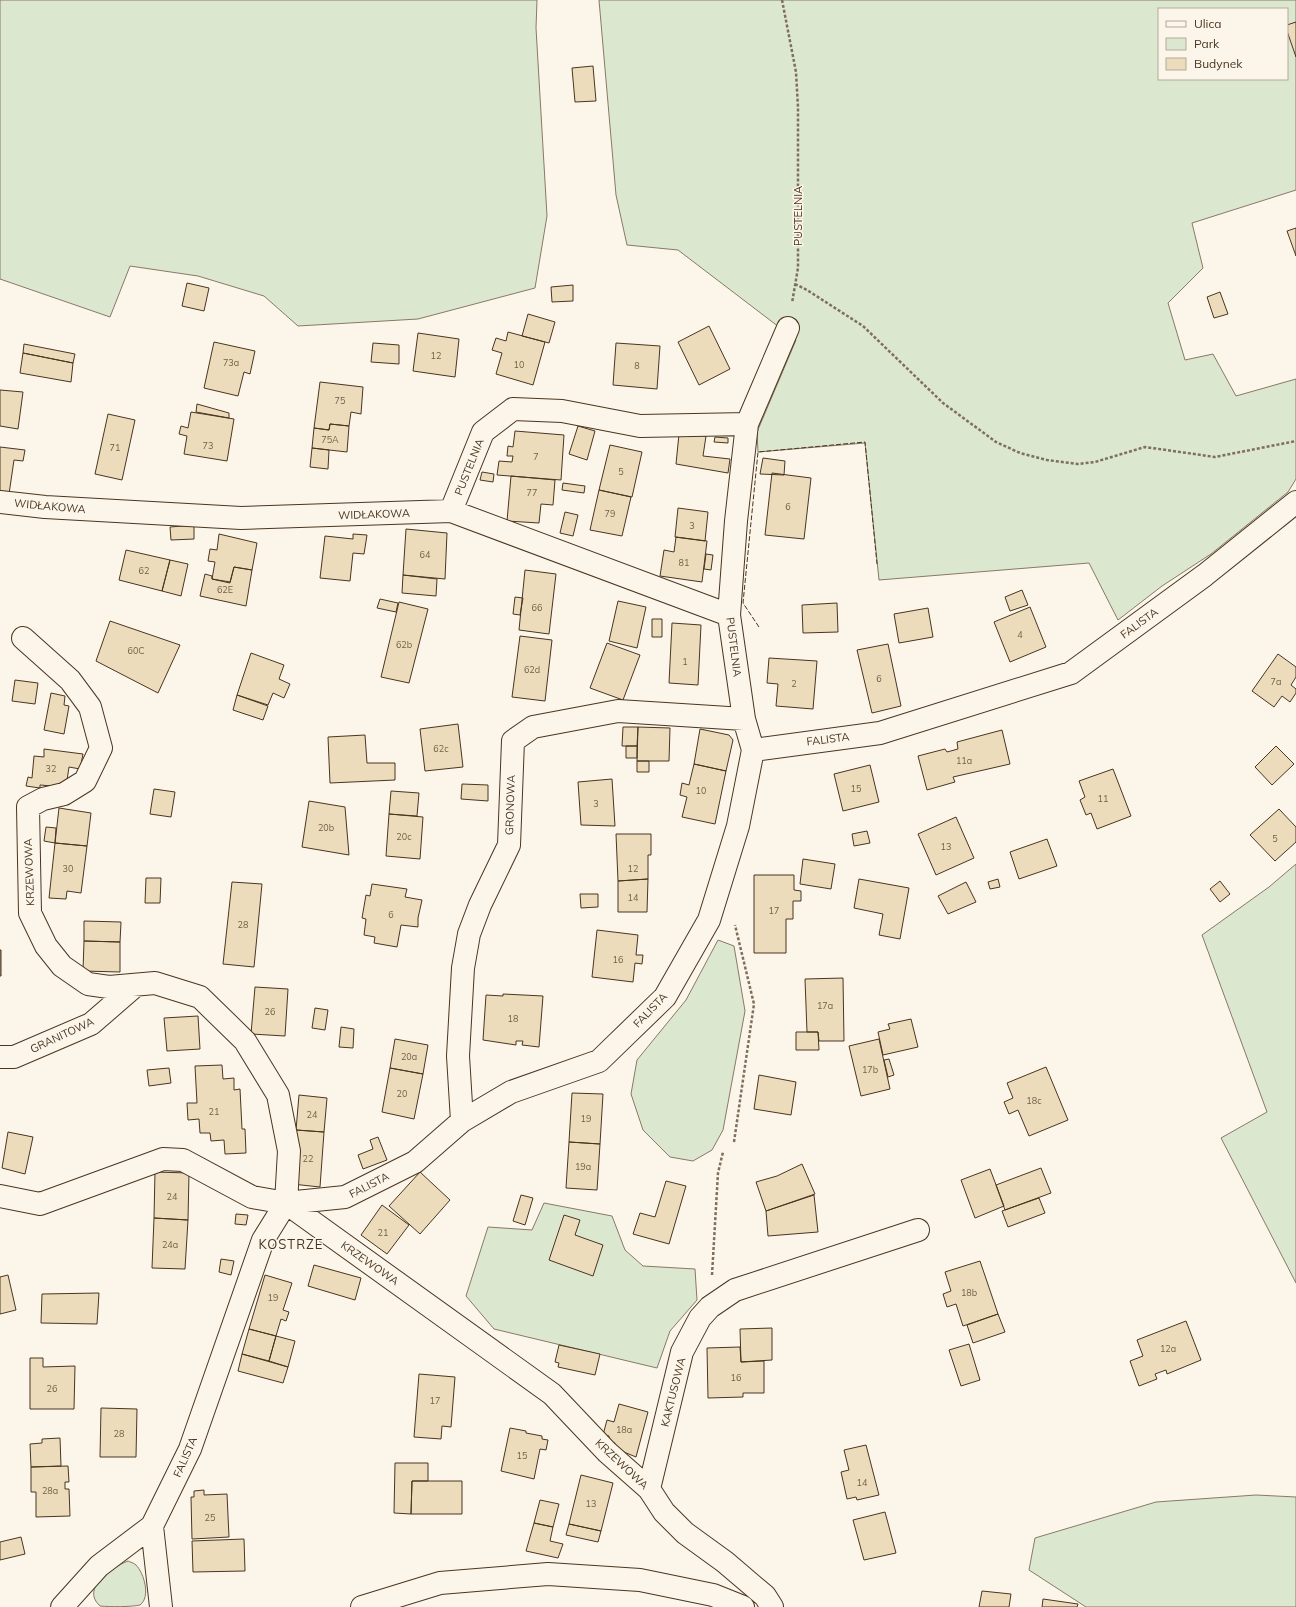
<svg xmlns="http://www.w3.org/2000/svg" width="1296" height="1607" font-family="Mulish,sans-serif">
<rect width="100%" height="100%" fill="#fbf6e9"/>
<path fill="#dce7d0" stroke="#887966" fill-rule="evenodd" d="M 0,0 L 537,0 L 536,28 L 547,216 L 535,288 L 418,319 L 298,326 L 264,296 L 198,276 L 130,266 L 110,317 L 0,279 Z
M 599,0 L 1296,0 L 1296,190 L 1192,223 L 1203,268 L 1168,303 L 1185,360 L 1213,354 L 1236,396 L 1296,379 L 1296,479 L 1288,492 L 1211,554 L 1162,586 L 1118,620 L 1089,563 L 879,580 L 865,443 L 758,452 L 757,432 L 796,340 L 678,250 L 627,245 L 616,195 ZM 1159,9 L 1287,9 L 1287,79 L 1159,79 Z
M 1296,864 L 1296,1283 L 1221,1138 L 1267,1112 L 1202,935 L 1269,887 Z
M 718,940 L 734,946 L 745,1011 L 723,1130 L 712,1150 L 693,1161 L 670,1157 L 643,1130 L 631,1094 L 637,1060 L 686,1000 Z
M 544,1203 L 612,1216 L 625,1250 L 643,1266 L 695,1269 L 697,1300 L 670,1331 L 657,1368 L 494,1329 L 466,1296 L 488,1227 L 532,1230 Z
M 1256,1495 L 1296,1497 L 1296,1607 L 1086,1607 L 1029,1570 L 1035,1538 L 1156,1502 Z
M 128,1561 C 130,1562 134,1563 136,1565 C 144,1573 151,1597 140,1605 C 131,1607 110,1607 100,1606 C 80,1588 112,1567 128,1561 Z"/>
<path fill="#ecdcbc" stroke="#4a3520" d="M 1296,22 L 1296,57 L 1287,31 L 1287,25 Z
M 593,66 L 596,101 L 575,102 L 572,68 Z
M 1296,228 L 1296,256 L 1287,231 Z
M 187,283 L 209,288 L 204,311 L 182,306 Z
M 573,285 L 573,301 L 552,302 L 551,287 Z
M 1220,292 L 1228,314 L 1214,318 L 1207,297 Z
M 528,314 L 555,322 L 549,343 L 522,336 Z
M 709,326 L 730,369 L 699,385 L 678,342 Z
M 508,332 L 545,342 L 533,385 L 496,374 L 502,353 L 492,350 L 496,338 L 506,341 Z
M 418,333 L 459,339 L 455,377 L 413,371 Z
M 214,342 L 255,351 L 250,374 L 244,372 L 238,396 L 204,388 Z
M 373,343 L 399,345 L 399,364 L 371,362 Z
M 616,343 L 660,346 L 657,389 L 613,385 Z
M 24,344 L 75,354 L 73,363 L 23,353 Z
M 23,353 L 73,363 L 71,382 L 20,373 Z
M 320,382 L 363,387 L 361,414 L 351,412 L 349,426 L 330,424 L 329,430 L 314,428 Z
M 0,390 L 23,392 L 18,429 L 0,426 Z
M 197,404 L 229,413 L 229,418 L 196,412 Z
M 191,412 L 234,419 L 227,461 L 184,454 L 187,436 L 179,434 L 181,426 L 188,428 Z
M 108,414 L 135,420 L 122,480 L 95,474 Z
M 330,424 L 349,426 L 347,452 L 312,448 L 314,428 L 329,430 Z
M 578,426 L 595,431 L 587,460 L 569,454 Z
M 515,431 L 564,435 L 561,480 L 497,475 L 499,461 L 512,462 L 513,456 L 507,456 L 508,446 L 513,447 Z
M 679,434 L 706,436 L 703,456 L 730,459 L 728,473 L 676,464 Z
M 715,437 L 728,438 L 728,443 L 714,442 Z
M 610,445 L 642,452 L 632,497 L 599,490 Z
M 0,447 L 25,450 L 23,461 L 14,460 L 9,494 L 0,493 Z
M 312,448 L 329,450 L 328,469 L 310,467 Z
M 763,458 L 785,461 L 784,475 L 760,474 Z
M 482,472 L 494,474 L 493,482 L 480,480 Z
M 772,473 L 811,478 L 804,539 L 765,535 Z
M 511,476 L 555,480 L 553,505 L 541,504 L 539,523 L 507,521 Z
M 563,483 L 585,486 L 584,493 L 562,490 Z
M 599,490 L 631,497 L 622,536 L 590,530 Z
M 678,508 L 708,512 L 705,541 L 675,537 Z
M 565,512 L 578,515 L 573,536 L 560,533 Z
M 194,525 L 194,539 L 171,540 L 170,527 Z
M 406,529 L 447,533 L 445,579 L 403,575 Z
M 219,534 L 257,543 L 252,570 L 234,567 L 230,582 L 212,579 L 215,562 L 208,561 L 210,549 L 217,550 Z
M 353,534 L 367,535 L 364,554 L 353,553 L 350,581 L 320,578 L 325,536 L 353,539 Z
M 676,537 L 707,541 L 702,582 L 660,576 L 664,550 L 674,552 Z
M 126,550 L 170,560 L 162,591 L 119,580 Z
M 706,554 L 713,555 L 711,570 L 704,569 Z
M 170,560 L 188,564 L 181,596 L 162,591 Z
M 234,567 L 252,570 L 246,606 L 200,596 L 205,574 L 212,576 L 212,579 L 230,583 Z
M 525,570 L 556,574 L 549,634 L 519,630 Z
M 403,575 L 437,579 L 436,596 L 402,593 Z
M 1022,590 L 1028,605 L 1010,611 L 1005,597 Z
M 515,597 L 523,598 L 520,615 L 513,614 Z
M 380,599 L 398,603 L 396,612 L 377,608 Z
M 618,601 L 646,607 L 637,648 L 609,641 Z
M 399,602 L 428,609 L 409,683 L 381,677 Z
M 837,603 L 838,632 L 803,633 L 802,605 Z
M 1030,607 L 1046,647 L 1010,662 L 994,622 Z
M 928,608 L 933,637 L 899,643 L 894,614 Z
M 652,619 L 662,619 L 662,637 L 652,637 Z
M 110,621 L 180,645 L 158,693 L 96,661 Z
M 672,623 L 701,625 L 698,685 L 669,683 Z
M 520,636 L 552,640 L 545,701 L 512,697 Z
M 607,643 L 640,655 L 623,700 L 590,688 Z
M 888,644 L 901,706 L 872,713 L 857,650 Z
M 251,653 L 284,665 L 279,679 L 290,684 L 284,698 L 273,693 L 268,705 L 237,695 Z
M 1278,654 L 1296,667 L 1296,677 L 1291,685 L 1296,689 L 1296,693 L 1290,702 L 1282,696 L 1274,707 L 1252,691 Z
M 769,658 L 817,661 L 813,709 L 776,706 L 778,684 L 767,683 Z
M 15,680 L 38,683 L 35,704 L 12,701 Z
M 51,693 L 65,696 L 64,705 L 69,706 L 64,734 L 44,730 Z
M 237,695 L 268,706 L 263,720 L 233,710 Z
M 458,724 L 463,767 L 425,771 L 420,729 Z
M 623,727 L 638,727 L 637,746 L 622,746 Z
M 638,727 L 670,728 L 669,761 L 637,761 Z
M 700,729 L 729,735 L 733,740 L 726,771 L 694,764 Z
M 1002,730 L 1010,764 L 953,777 L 955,782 L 927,790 L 918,756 L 945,749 L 947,752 L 958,749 L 957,742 Z
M 365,735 L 367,763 L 395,763 L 395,780 L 330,783 L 328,737 Z
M 626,746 L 637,746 L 637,758 L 626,758 Z
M 1276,746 L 1294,764 L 1272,785 L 1255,767 Z
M 44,749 L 83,754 L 80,769 L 69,767 L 66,787 L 40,785 L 40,788 L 26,786 L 28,777 L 32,778 L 34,756 L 44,757 Z
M 637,761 L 649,761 L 649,772 L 637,772 Z
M 694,764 L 726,771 L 715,824 L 682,817 L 687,797 L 680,795 L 682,783 L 689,785 Z
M 870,765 L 879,802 L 843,811 L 834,774 Z
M 1113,769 L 1131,816 L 1097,829 L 1091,813 L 1086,815 L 1080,800 L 1085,797 L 1079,781 Z
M 612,779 L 615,826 L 581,825 L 578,782 Z
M 462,784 L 488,785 L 488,801 L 461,799 Z
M 154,789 L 175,792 L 171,817 L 150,814 Z
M 391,791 L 419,793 L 417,816 L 389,814 Z
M 309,801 L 345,807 L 349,855 L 302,847 Z
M 59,808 L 91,813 L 87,846 L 55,843 Z
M 1279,809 L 1296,827 L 1296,842 L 1275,861 L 1250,835 Z
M 389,814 L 423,817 L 420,859 L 386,856 Z
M 956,817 L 974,858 L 936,875 L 918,834 Z
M 46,827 L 56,828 L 55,843 L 44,841 Z
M 867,831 L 870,843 L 854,846 L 852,834 Z
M 616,834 L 651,834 L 651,855 L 648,855 L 648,879 L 618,881 Z
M 1047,839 L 1057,866 L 1019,879 L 1010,852 Z
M 55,843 L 87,846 L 81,893 L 67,891 L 66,899 L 49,898 Z
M 803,859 L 835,864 L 831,889 L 800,884 Z
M 754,875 L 794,875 L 794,890 L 801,891 L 801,901 L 793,901 L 793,919 L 786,919 L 786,953 L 754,953 Z
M 146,878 L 161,878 L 160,903 L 145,903 Z
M 648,879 L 647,912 L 618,912 L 618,881 Z
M 859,879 L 909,888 L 900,939 L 879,935 L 883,914 L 854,908 Z
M 998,879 L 1000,887 L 990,889 L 988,882 Z
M 1220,881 L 1230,894 L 1220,902 L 1210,889 Z
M 232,882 L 262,884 L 254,967 L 223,964 Z
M 966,882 L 976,902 L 948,914 L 938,896 Z
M 372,884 L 407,889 L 405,897 L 422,900 L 418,918 L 418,927 L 401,925 L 397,947 L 374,943 L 375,937 L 364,935 L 366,919 L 362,918 L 366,895 L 370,896 Z
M 580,894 L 598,894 L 598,907 L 581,908 Z
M 84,921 L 121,922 L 120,942 L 84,941 Z
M 597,930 L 638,935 L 636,955 L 643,955 L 642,964 L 635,963 L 633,982 L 592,977 Z
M 84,941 L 120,942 L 120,972 L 83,971 Z
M 0,950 L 1,950 L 1,976 L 0,976 Z
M 843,978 L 844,1041 L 819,1041 L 818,1032 L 807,1032 L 805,979 Z
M 255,987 L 288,989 L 285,1036 L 251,1034 Z
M 503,994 L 543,996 L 539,1047 L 522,1045 L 523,1041 L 516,1041 L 516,1045 L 483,1040 L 486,995 L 503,996 Z
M 315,1008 L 328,1010 L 325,1030 L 312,1028 Z
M 198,1016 L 200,1049 L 167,1051 L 164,1018 Z
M 911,1019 L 918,1047 L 883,1055 L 878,1032 L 890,1029 L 888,1024 Z
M 341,1027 L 354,1029 L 353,1048 L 339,1047 Z
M 796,1032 L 818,1032 L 819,1050 L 796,1050 Z
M 395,1039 L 428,1045 L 423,1074 L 390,1068 Z
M 879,1039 L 890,1089 L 861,1096 L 849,1046 Z
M 889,1059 L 894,1075 L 888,1077 L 884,1060 Z
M 222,1065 L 223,1079 L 234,1078 L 234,1090 L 240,1089 L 242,1129 L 245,1129 L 246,1153 L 225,1154 L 224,1140 L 211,1141 L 210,1133 L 200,1133 L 199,1119 L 188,1120 L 187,1103 L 197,1103 L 195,1066 Z
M 1046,1067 L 1068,1120 L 1029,1136 L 1018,1110 L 1009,1114 L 1004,1102 L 1013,1098 L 1007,1083 Z
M 169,1068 L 171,1083 L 149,1086 L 147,1070 Z
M 390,1068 L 423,1074 L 414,1119 L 382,1112 Z
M 759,1075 L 796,1082 L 791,1115 L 754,1109 Z
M 572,1093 L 603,1094 L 600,1144 L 569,1142 Z
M 299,1095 L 327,1098 L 324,1132 L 296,1130 Z
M 296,1130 L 324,1132 L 320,1187 L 292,1184 Z
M 8,1132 L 33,1137 L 25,1174 L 2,1168 Z
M 378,1137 L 387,1160 L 363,1169 L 358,1155 L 373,1149 L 370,1140 Z
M 569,1142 L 600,1144 L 597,1190 L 566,1188 Z
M 802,1164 L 815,1194 L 766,1211 L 756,1182 L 777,1176 Z
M 1041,1168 L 1051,1193 L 1005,1210 L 996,1185 Z
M 990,1169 L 1004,1206 L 975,1218 L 961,1180 Z
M 155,1172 L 189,1173 L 188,1220 L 154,1218 Z
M 420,1172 L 450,1200 L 420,1234 L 389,1206 Z
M 666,1181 L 686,1186 L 669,1244 L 633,1234 L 640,1213 L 655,1217 Z
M 521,1195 L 533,1198 L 525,1225 L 513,1221 Z
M 814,1195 L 818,1232 L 768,1236 L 766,1211 Z
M 1039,1198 L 1045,1213 L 1008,1227 L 1002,1211 Z
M 382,1205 L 409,1225 L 387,1254 L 361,1235 Z
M 236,1214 L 248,1215 L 246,1225 L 235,1224 Z
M 564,1215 L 580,1220 L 575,1235 L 603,1245 L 593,1276 L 549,1260 Z
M 154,1218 L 188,1220 L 185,1269 L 152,1268 Z
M 221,1259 L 234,1261 L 231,1275 L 219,1272 Z
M 980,1261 L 998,1314 L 963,1326 L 956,1304 L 947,1307 L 943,1294 L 951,1291 L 945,1272 Z
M 314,1265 L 361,1278 L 355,1300 L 308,1286 Z
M 8,1275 L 16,1310 L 0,1314 L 0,1277 Z
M 265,1275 L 292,1283 L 283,1310 L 289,1312 L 286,1321 L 281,1319 L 276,1336 L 249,1329 Z
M 99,1293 L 97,1324 L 41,1323 L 42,1294 Z
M 998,1314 L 1005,1332 L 973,1343 L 967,1325 Z
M 1186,1321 L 1201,1360 L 1167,1374 L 1166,1370 L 1155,1374 L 1157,1379 L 1139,1386 L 1130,1361 L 1143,1356 L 1137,1340 Z
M 772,1328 L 772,1360 L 741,1362 L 740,1329 Z
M 249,1329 L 276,1336 L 269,1361 L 242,1354 Z
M 276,1336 L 295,1341 L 288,1367 L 269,1361 Z
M 969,1344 L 980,1380 L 961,1386 L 949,1350 Z
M 559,1345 L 600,1354 L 595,1375 L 558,1367 L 559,1363 L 555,1362 Z
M 740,1347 L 741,1362 L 764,1361 L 764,1393 L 743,1393 L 743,1397 L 708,1398 L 707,1348 Z
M 242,1354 L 288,1367 L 283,1383 L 238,1371 Z
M 30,1358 L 43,1358 L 43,1367 L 75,1366 L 74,1409 L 30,1409 Z
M 419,1374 L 455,1377 L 451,1427 L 442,1426 L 441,1439 L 414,1437 Z
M 619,1404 L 648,1412 L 636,1457 L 614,1448 L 615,1443 L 609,1441 L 609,1436 L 603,1435 L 607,1420 L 614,1422 Z
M 101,1408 L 137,1409 L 136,1457 L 100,1457 Z
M 510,1428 L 526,1431 L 526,1433 L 542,1436 L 542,1439 L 548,1440 L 546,1450 L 540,1449 L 534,1479 L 501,1471 Z
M 60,1438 L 61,1466 L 31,1467 L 30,1444 L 42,1443 L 42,1439 Z
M 866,1445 L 879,1495 L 857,1500 L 856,1497 L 847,1499 L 841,1472 L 849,1470 L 844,1450 Z
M 395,1463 L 428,1463 L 428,1481 L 412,1481 L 411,1514 L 394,1513 Z
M 68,1466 L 69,1482 L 65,1482 L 65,1489 L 69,1489 L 70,1516 L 36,1517 L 36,1492 L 31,1492 L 31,1467 Z
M 581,1475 L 613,1483 L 601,1531 L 569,1524 Z
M 412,1481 L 462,1481 L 462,1514 L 411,1514 Z
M 204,1490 L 204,1495 L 227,1494 L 229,1537 L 192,1539 L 191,1497 L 194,1497 L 194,1491 Z
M 540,1500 L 559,1504 L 553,1527 L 534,1523 Z
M 885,1512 L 896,1553 L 864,1560 L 853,1520 Z
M 534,1523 L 553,1527 L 550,1541 L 563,1544 L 558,1558 L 526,1551 Z
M 569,1524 L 601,1531 L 598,1542 L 566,1535 Z
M 21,1537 L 25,1554 L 0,1560 L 0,1542 Z
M 244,1539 L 245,1571 L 193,1572 L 192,1541 Z
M 982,1591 L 1011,1594 L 1009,1607 L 979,1607 Z
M 1043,1599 L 1078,1604 L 1077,1607 L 1042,1607 Z"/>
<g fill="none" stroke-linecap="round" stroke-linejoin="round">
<defs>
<path id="minor" d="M 0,502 L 45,507 L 241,518 L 451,511 L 729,615
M 451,511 L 483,432 L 513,409 L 562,411 L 640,426 L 747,424
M 23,638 L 70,680 L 90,707 L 101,748 L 85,781 L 64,794 L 43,799 L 28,807 L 30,913 L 46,946 L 62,966 L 88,984 L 109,987 L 155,983 L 200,997 L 245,1041 L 278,1095 L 289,1151 L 286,1203 L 552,1394 L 607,1452 L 649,1489 L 664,1512 L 685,1533 L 725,1562 L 765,1596 L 772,1607
M 753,750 L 880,733 L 1071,673 L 1205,575 L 1296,502
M 0,1057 L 14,1057 L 91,1024 L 136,985
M 462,1121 L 458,1056 L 463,968 L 469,934 L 480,905 L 509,845 L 513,741 L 533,727 L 618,711 L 744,719
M 0,1196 L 40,1204 L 163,1159 L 183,1160 L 252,1197 L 286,1203
M 649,1489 L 682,1352 L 700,1318 L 710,1307 L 735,1290 L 918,1230
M 152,1526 L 161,1607
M 62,1607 L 99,1566 L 152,1526 L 190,1449 L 263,1240 L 286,1203 L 345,1197 L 415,1162 L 462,1121 L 511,1092 L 599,1061 L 665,997 L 709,920 L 738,826 L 753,750 L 744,719 L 729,615 L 736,521 L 747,424 L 788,328
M 362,1607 L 440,1583 L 548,1574 L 640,1580 L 713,1595 L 743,1607"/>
</defs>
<use href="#minor" stroke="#4a3520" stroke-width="24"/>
<path stroke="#7f6f5c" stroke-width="2.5" stroke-dasharray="3 2" stroke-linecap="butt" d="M 782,0 L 796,72 L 798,107 L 798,268 L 792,303
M 795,284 L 807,290 L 863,326 L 943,403 L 996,442 L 1020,453 L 1047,460 L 1078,464 L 1095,462 L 1145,447 L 1215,457 L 1296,441
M 734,1142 L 754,1004 L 735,925
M 712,1275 L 718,1173 L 723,1152"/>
<use href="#minor" stroke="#fbf6e9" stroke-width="22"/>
<path stroke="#4a3520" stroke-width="1" stroke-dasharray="5 2" stroke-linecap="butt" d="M 759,627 L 743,603 L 758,452 L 865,442 L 877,564"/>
</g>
<g text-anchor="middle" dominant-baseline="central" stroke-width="3" stroke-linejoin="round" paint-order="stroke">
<g font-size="9" fill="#725f47">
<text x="436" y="355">12</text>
<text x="231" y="362">73a</text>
<text x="519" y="364">10</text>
<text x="637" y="365">8</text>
<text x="340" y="400">75</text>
<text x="330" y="439">75A</text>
<text x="208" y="445">73</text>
<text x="115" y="447">71</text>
<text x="536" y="456">7</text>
<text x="621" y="471">5</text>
<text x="532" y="492">77</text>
<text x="788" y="506">6</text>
<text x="610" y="513">79</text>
<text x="692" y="525">3</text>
<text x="425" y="554">64</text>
<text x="684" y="562">81</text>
<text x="144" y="570">62</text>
<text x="225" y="589">62E</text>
<text x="537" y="607">66</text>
<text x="1020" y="634">4</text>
<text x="404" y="644">62b</text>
<text x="136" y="650">60C</text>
<text x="685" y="661">1</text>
<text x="532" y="669">62d</text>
<text x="879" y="678">6</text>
<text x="1276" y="681">7a</text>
<text x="794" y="683">2</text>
<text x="441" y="748">62c</text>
<text x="964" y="760">11a</text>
<text x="51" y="768">32</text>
<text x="856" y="788">15</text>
<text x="701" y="790">10</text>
<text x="1103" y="798">11</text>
<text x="596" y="803">3</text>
<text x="326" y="827">20b</text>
<text x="404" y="836">20c</text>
<text x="1275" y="838">5</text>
<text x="946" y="846">13</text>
<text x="68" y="868">30</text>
<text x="633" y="868">12</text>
<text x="633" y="897">14</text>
<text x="774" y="910">17</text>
<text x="391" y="914">6</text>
<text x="243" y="924">28</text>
<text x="618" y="959">16</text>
<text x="825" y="1005">17a</text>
<text x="270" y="1011">26</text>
<text x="513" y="1018">18</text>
<text x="409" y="1056">20a</text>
<text x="870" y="1069">17b</text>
<text x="402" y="1093">20</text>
<text x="1034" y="1100">18c</text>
<text x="214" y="1111">21</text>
<text x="312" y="1114">24</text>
<text x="586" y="1118">19</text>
<text x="308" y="1158">22</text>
<text x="583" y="1166">19a</text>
<text x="172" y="1196">24</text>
<text x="383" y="1232">21</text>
<text x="170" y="1244">24a</text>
<text x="969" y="1292">18b</text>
<text x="273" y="1297">19</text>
<text x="1168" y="1348">12a</text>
<text x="736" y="1377">16</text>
<text x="52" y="1388">26</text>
<text x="435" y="1400">17</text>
<text x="624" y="1429">18a</text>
<text x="119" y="1433">28</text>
<text x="522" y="1455">15</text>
<text x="862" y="1482">14</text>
<text x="50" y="1490">28a</text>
<text x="591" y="1503">13</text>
<text x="210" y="1517">25</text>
</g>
<g font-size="11" fill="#4a3520" stroke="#fbf6e9">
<text transform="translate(798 216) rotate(-90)">PUSTELNIA</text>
<text transform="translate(469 467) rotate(-68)">PUSTELNIA</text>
<text transform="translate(50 506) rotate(5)">WIDŁAKOWA</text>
<text transform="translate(374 514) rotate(-2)">WIDŁAKOWA</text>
<text transform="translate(1139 623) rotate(-36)">FALISTA</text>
<text transform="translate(734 647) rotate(83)">PUSTELNIA</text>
<text transform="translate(828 739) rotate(-7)">FALISTA</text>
<text transform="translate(510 805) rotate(-88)">GRONOWA</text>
<text transform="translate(29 872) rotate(-92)">KRZEWOWA</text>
<text transform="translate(650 1010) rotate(-46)">FALISTA</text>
<text transform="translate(62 1035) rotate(-25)">GRANITOWA</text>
<text transform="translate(369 1185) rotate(-27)">FALISTA</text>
<text transform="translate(370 1263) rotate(35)">KRZEWOWA</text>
<text transform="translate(673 1392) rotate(-76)">KAKTUSOWA</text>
<text transform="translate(185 1457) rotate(-66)">FALISTA</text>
<text transform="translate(622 1464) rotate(43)">KRZEWOWA</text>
</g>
<g font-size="13" letter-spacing="1" fill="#4a3520" stroke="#fbf6e9">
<text x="291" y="1244">KOSTRZE</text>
</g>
</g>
<rect x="1158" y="8" width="130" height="72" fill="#fbf6e9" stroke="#b4a999"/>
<rect x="1166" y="21" width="20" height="6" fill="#fbf6e9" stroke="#b4a999"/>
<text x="1194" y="28" font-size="12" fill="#4a3520">Ulica</text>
<rect x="1166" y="38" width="20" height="12" fill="#dce7d0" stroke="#b4a999"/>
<text x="1194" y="48" font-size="12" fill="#4a3520">Park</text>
<rect x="1166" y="58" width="20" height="12" fill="#ecdcbc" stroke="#b4a999"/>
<text x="1194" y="68" font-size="12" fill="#4a3520">Budynek</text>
</svg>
